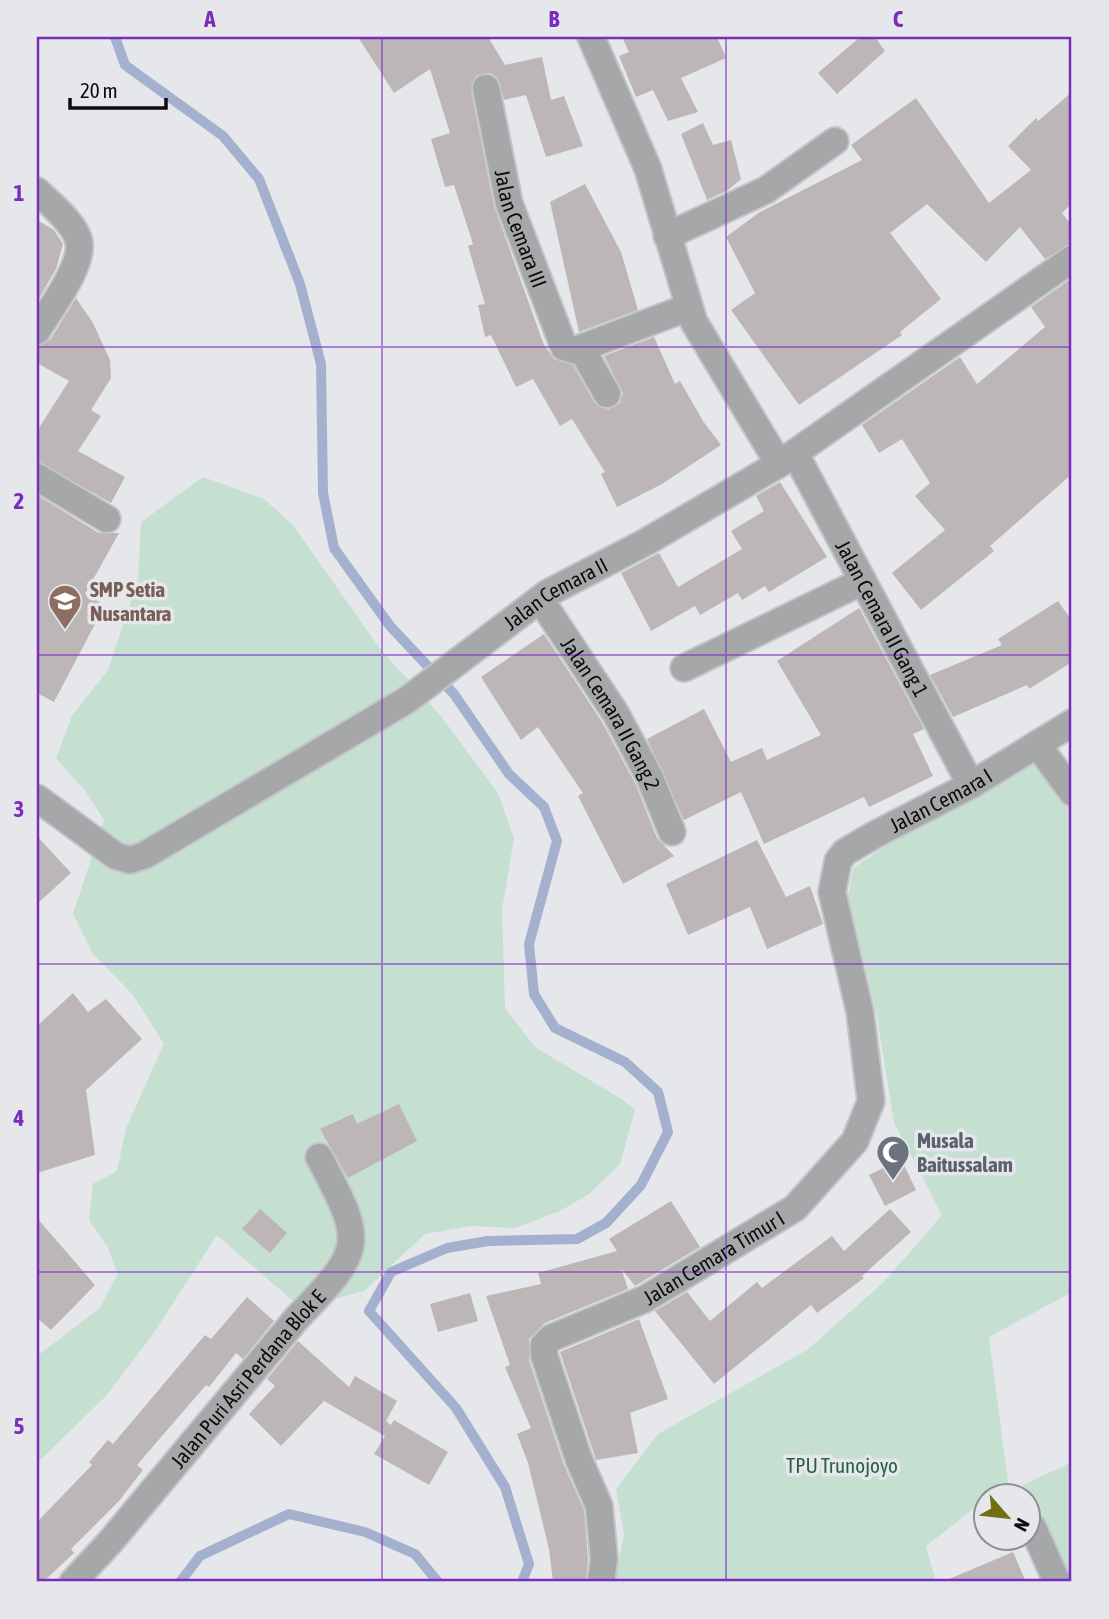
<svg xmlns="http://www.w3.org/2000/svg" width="1109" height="1619" font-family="'Asap Condensed',sans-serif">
<rect width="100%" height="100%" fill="#e5e7eb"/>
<path fill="#c5dfd0" d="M 203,477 L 264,499 L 292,524 L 381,650 L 440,715 L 498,793 L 514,838 L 502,909 L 505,1008 L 535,1047 L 623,1100 L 635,1110 L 620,1164 L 589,1194 L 560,1211 L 515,1228 L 471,1226 L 425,1234 L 364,1291 L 301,1308 L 217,1235 L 153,1334 L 107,1395 L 37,1463 L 37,1356 L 99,1309 L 118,1274 L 108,1248 L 89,1220 L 93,1184 L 117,1171 L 126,1128 L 164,1044 L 133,995 L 93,954 L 73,914 L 104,820 L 86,792 L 56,758 L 72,716 L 108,670 L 138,580 L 141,522 Z
M 1033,760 L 1072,809 L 1072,1292 L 989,1337 L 1008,1482 L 926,1546 L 936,1582 L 615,1582 L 624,1534 L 616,1489 L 658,1434 L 807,1350 L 885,1281 L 942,1215 L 894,1123 L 877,1016 L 848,896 L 853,868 L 929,817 Z
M 1072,1462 L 1072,1582 L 1066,1582 L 1023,1485 Z"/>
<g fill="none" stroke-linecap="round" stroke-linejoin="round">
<path stroke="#a4b1ce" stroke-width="10" d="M 115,37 L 125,65 L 223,136 L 259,179 L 300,284 L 321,364 L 323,493 L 334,548 L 390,626 L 454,694 L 509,774 L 544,807 L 557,841 L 529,944 L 534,994 L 555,1028 L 625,1062 L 658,1092 L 668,1132 L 641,1185 L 606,1223 L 577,1239 L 488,1241 L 447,1248 L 391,1272 L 369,1311 L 456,1408 L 505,1487 L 529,1564 L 522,1582
M 180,1582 L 200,1556 L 289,1514 L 365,1532 L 415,1554 L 438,1582"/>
</g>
<path fill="#bcb7b6" d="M 358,37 L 488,37 L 505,65 L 542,57 L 551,100 L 564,96 L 583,146 L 546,157 L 526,95 L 504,100 L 498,78 L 490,73 L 476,76 L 471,90 L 494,206 L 544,345 L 554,359 L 573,365 L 594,402 L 608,410 L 620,403 L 623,393 L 604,356 L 654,337 L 675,384 L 680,381 L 703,421 L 721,445 L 662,484 L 617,507 L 601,474 L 605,472 L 572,419 L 560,426 L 533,379 L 516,387 L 491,335 L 485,337 L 478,305 L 485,304 L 468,246 L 473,244 L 454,185 L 445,187 L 431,139 L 450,133 L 430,69 L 394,93 Z
M 622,37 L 717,37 L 726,58 L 681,78 L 698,112 L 668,121 L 653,90 L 636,97 L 619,56 L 629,52 Z
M 860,37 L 875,37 L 885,51 L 837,94 L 818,73 Z
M 1072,92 L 1072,203 L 1062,213 L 1072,226 L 1072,244 L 1045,259 L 1020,227 L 986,262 L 927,204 L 890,233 L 941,299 L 900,332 L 902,335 L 799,405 L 731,310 L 755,293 L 726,237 L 760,212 L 862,160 L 851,145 L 916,98 L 989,203 L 1031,170 L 1008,146 L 1036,118 L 1038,121 Z
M 703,123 L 713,145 L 731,140 L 741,179 L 728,190 L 707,200 L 681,134 Z
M 585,184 L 621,252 L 638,310 L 579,332 L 550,202 Z
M 37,220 L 54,230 L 63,244 L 56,269 L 37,302 Z
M 1072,278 L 1072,474 L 990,546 L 994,551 L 921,610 L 892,573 L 945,530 L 915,496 L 930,483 L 902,439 L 879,453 L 862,425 L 960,357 L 977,384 L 1045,327 L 1031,307 Z
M 76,298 L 93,323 L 110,360 L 111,378 L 91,410 L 101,416 L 78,451 L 125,477 L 111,503 L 37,461 L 37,431 L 69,381 L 37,363 L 37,347 L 50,340 Z
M 780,482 L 827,557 L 769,592 L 765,586 L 742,600 L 738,593 L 700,615 L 695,606 L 651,631 L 621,573 L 659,553 L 678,587 L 742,549 L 731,531 L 764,511 L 756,496 Z
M 37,495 L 99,533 L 119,533 L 85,594 L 105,605 L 54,702 L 37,693 Z
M 1058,601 L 1072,621 L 1072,662 L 1029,689 L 1027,685 L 953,717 L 930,675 L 1002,645 L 998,639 Z
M 859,608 L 924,729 L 913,734 L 933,776 L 869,807 L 864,797 L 764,844 L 741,792 L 684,820 L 647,739 L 704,709 L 731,762 L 762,748 L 767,760 L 821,735 L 777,661 Z
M 544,634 L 602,722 L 636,785 L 657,838 L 674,856 L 623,884 L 578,796 L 583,793 L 538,727 L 521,740 L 481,677 Z
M 37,836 L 71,873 L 37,904 Z
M 757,840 L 786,897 L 810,886 L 823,924 L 767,949 L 750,907 L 688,935 L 666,884 Z
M 73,993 L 88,1012 L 106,999 L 142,1039 L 86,1090 L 95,1155 L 37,1173 L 37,1026 Z
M 399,1104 L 417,1141 L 348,1178 L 320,1129 L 353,1114 L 357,1124 Z
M 901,1159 L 916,1190 L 885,1206 L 869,1175 Z
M 671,1201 L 700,1247 L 635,1286 L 621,1268 L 628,1289 L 545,1323 L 529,1339 L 529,1360 L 564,1465 L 584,1510 L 588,1559 L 586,1582 L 553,1582 L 549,1549 L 528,1463 L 517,1434 L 531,1428 L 505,1367 L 510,1365 L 486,1296 L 541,1284 L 538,1273 L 617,1251 L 609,1239 Z
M 260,1209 L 287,1233 L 270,1253 L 242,1229 Z
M 890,1209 L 911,1232 L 862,1276 L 864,1278 L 817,1313 L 811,1305 L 714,1384 L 655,1311 L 687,1292 L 710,1321 L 757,1282 L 762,1288 L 832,1236 L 844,1251 Z
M 37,1218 L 95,1285 L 51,1330 L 37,1318 Z
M 470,1293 L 478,1321 L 438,1332 L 430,1304 Z
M 247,1297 L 274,1321 L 243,1359 L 236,1353 L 209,1387 L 206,1385 L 137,1465 L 143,1470 L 119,1501 L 71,1549 L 74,1553 L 43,1582 L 37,1582 L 37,1522 L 92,1465 L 89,1462 L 108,1440 L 113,1444 L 205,1335 L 211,1339 Z
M 639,1319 L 668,1399 L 630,1413 L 638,1453 L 596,1460 L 560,1352 Z
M 298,1341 L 349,1387 L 355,1376 L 397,1401 L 386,1421 L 391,1425 L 394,1420 L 448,1452 L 429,1485 L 374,1454 L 385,1436 L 324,1401 L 281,1446 L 249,1414 L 275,1386 L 267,1379 Z
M 1013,1552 L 1026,1582 L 942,1582 Z"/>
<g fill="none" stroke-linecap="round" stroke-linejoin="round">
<defs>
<g id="street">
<path d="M 591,37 L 648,169 L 694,322 L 779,464"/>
<path id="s1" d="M 486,88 L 509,203 L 564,347 L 574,350 L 581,348"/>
<path d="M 37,191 C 50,204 75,223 79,242 C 83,267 49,310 37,331"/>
<path d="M 667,236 L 766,190 L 835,141"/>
<path d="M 607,394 L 581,348 L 689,307"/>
<path id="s2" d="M 795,453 L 971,785"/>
<path d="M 37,477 L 107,519"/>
<path id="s3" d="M 540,599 L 616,714 L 650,778 L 672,832"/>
<path d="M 684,668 L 863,581"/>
<path d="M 1037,744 L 1072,792"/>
<path id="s4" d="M 37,798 L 116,856 L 130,860 L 145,855 L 407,700 L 548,593 L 646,542 L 779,464 L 1072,259"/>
<path d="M 1033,1528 L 1057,1582"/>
<path id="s5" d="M 73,1582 L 111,1541 L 297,1318 C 366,1247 364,1243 319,1157"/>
<path id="s6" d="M 601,1582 L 604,1559 L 599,1506 L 579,1460 L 544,1355 L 544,1345 L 551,1338 L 645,1299 L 795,1208 L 855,1141 L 871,1101 L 860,1012 L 832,892 L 838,861 L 845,852 L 876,834 L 971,785 L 1072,723"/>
</g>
</defs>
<use href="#street" stroke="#c2c4c8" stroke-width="30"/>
<use href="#street" stroke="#a6a7a9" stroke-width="26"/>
</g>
<path fill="none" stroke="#7b2cbf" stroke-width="2" stroke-opacity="0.55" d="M 382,37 L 382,1582M 726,37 L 726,1582M 37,347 L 1072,347M 37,655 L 1072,655M 37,964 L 1072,964M 37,1272 L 1072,1272"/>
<defs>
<symbol id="school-pin" viewBox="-11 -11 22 30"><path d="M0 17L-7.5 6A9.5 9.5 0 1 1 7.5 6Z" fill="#8d6e63" stroke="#e5e7eb"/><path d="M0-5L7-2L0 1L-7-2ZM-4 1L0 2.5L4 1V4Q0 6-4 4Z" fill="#fff"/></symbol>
<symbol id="mosque-pin" viewBox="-11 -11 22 30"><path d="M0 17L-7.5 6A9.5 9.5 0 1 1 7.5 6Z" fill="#6b7280" stroke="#e5e7eb"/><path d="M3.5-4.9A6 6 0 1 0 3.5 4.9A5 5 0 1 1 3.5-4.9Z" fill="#fff"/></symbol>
</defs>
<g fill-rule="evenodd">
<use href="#school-pin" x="46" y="582" width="38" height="52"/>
<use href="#mosque-pin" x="874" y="1133" width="38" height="52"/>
</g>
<g text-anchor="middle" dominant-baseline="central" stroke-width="7" stroke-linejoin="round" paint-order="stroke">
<g font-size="21" fill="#0c0c0e" stroke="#e5e7eb">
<text stroke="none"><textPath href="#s1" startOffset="145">Jalan Cemara III</textPath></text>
<text stroke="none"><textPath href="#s4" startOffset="616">Jalan Cemara II</textPath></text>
<text stroke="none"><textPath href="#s2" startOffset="187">Jalan Cemara II Gang 1</textPath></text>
<text stroke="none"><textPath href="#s3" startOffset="135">Jalan Cemara II Gang 2</textPath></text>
<text stroke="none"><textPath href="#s6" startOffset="1032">Jalan Cemara I</textPath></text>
<text stroke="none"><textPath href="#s6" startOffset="439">Jalan Cemara Timur I</textPath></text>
<text stroke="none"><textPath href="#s5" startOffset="268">Jalan Puri Asri Perdana Blok E</textPath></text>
</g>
<g font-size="21" font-weight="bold" fill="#785e54" stroke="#e5e7eb" text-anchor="start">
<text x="90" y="589">SMP Setia<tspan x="90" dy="24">Nusantara</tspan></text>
</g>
<g font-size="21" font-weight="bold" fill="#5b616d" stroke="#e5e7eb" text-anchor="start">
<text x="917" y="1140">Musala<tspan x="917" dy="24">Baitussalam</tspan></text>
</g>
<g font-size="21" fill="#296147" stroke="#e5e7eb">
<text x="842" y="1465">TPU Trunojoyo</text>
</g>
</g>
<rect width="1109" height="1619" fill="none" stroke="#e5e7eb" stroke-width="77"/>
<g transform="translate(1007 1517) rotate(118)"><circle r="33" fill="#e5e7eb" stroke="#8e8f93" stroke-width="2"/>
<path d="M0-5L12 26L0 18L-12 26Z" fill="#726f10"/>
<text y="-10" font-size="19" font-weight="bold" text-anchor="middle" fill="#0c0c0e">N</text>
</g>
<path d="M70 98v10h96v-10" fill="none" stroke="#0c0c0e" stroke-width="3.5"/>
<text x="80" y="98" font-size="21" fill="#0c0c0e" stroke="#e5e7eb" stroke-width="5" paint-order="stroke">20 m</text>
<rect x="38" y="38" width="1032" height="1542" fill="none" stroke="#7b2cbf" stroke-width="2.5"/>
<g font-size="23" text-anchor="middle" font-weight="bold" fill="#7b2cbf">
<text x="210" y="27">A</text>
<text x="554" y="27">B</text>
<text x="898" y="27">C</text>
<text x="19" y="201">1</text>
<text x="19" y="509">2</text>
<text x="19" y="817">3</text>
<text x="19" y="1126">4</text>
<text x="19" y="1434">5</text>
</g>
</svg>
